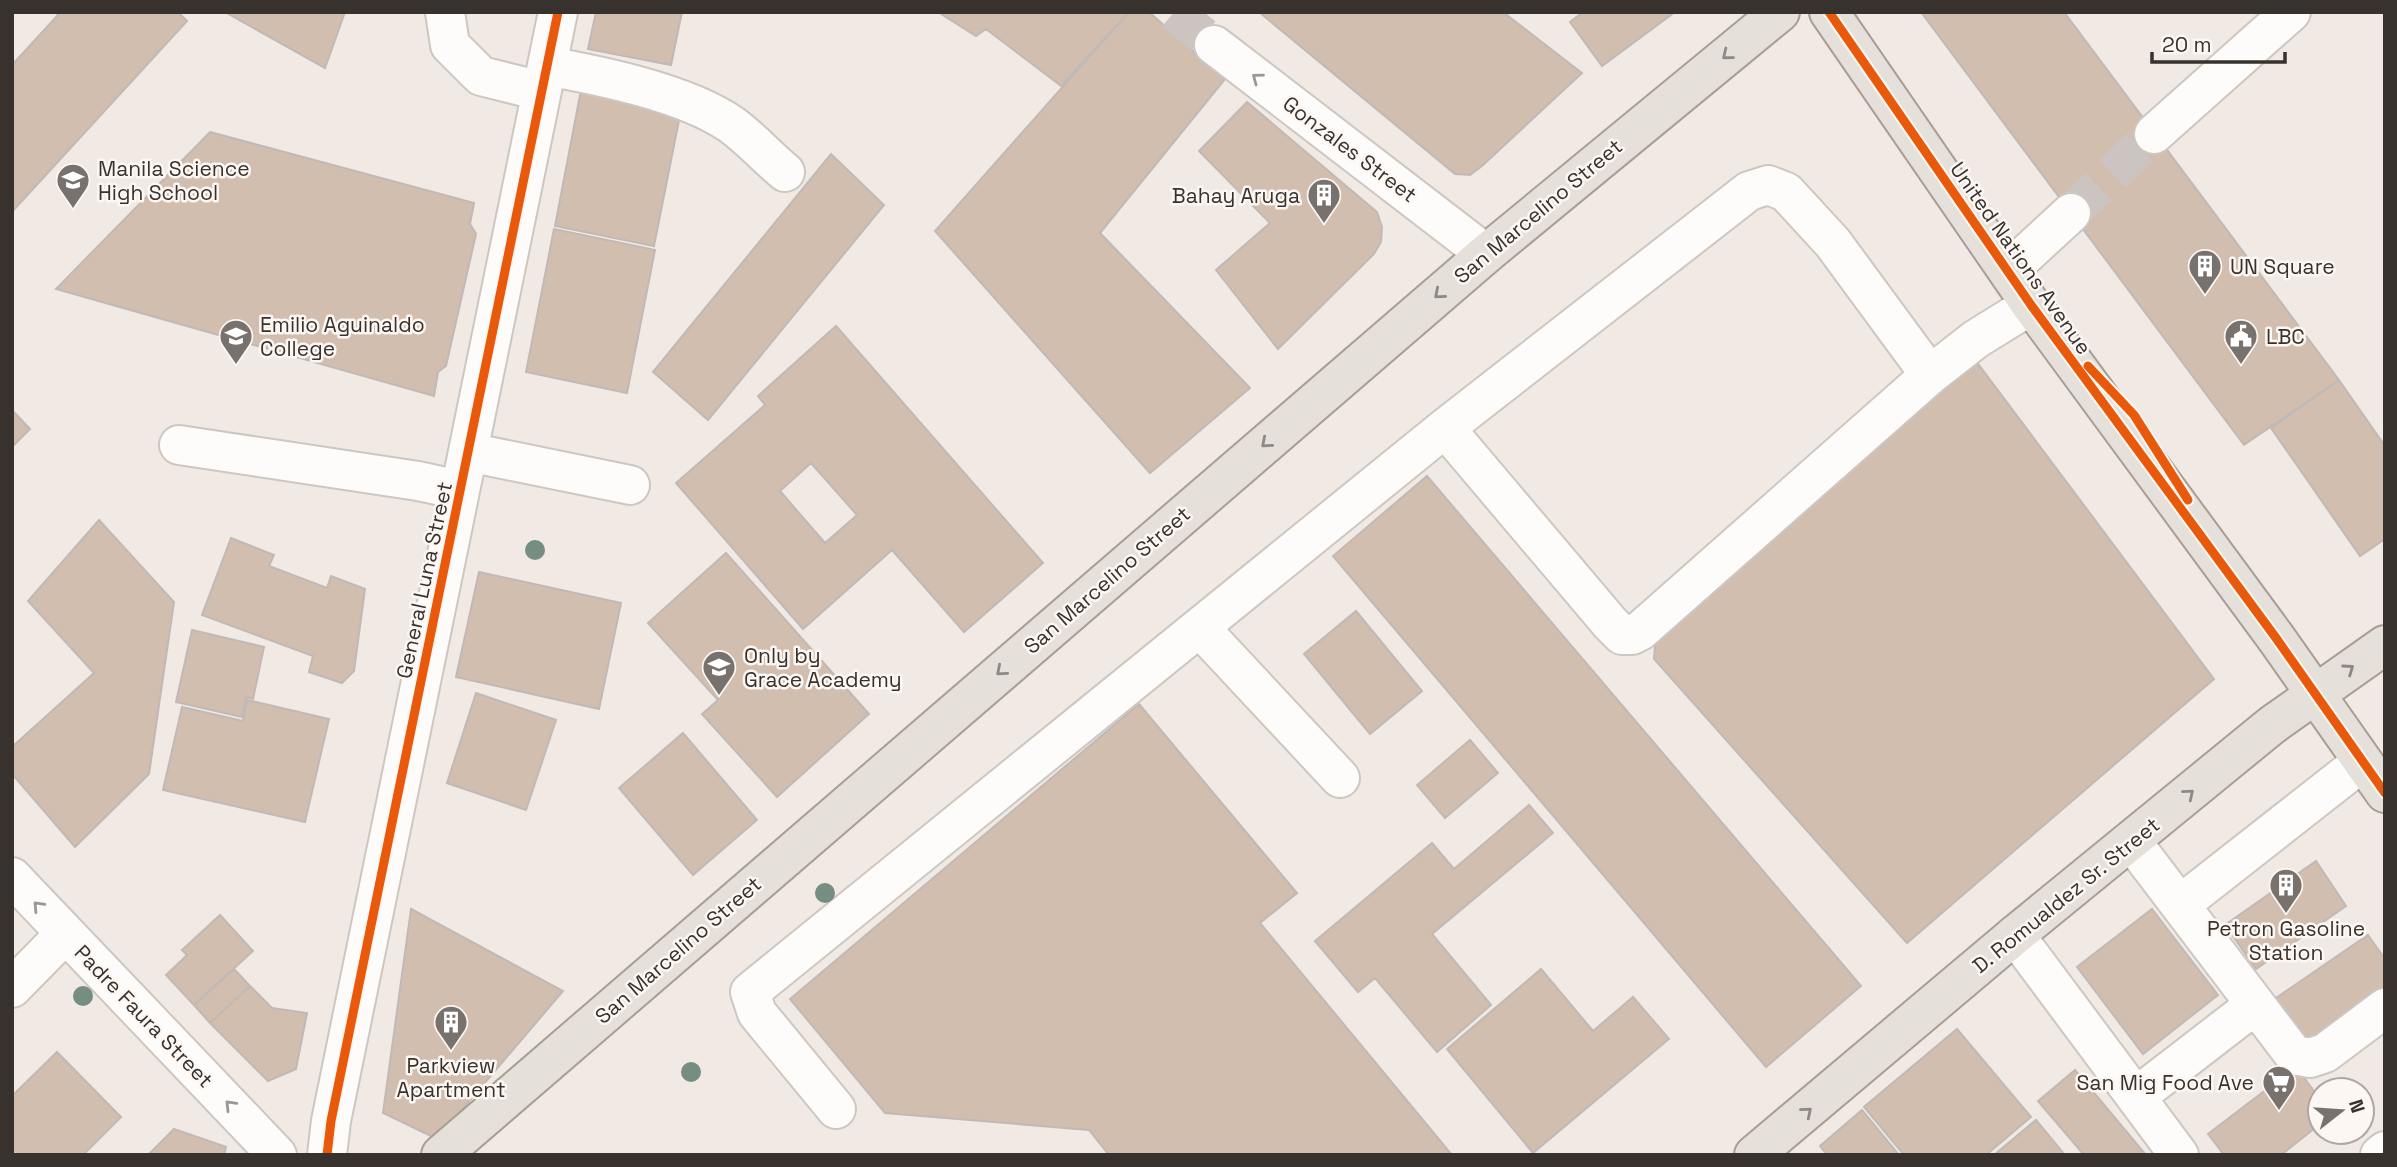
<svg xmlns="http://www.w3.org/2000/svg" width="2397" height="1167" font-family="'Space Grotesk',sans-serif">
<rect width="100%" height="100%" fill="#f1e9e4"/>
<path fill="#d1beae" stroke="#c0b9b5" stroke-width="2" fill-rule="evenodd" d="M 56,12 L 178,12 L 187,21 L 12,212 L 12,65 L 58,15 Z
M 225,12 L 345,12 L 325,68 Z
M 596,12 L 682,12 L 671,65 L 588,49 Z
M 938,12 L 1129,12 L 1061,86 L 986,29 L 976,36 Z
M 1129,12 L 1149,12 L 1225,79 L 1100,233 L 1250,388 L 1150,473 L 935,231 Z
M 1259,12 L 1503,12 L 1582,73 L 1482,166 L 1470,175 L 1455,174 Z
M 1583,12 L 1675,12 L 1602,66 L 1570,22 Z
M 1921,12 L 2064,12 L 2339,380 L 2244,445 Z
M 581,90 L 681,110 L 654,246 L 555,226 Z
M 1247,102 L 1377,212 L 1382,227 L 1381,242 L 1374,254 L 1278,349 L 1216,270 L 1270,223 L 1199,151 Z
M 210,132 L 474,203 L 470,224 L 476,234 L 446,366 L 438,372 L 434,396 L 56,289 Z
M 831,154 L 884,205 L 708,420 L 653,372 Z
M 554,229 L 655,250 L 627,393 L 526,372 Z
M 836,326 L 1043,563 L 964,632 L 892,550 L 803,629 L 676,483 L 765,405 L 758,396 ZM 811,463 L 857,515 L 825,543 L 780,491 Z
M 1976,361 L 2214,679 L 1907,943 L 1654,659 L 1656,635 Z
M 2339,380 L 2385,446 L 2385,539 L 2360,556 L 2271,428 Z
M 12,410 L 30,429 L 12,447 Z
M 1427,476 L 1861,986 L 1766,1067 L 1333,556 Z
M 99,520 L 174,602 L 149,774 L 75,847 L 12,774 L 12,747 L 94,673 L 28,601 Z
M 231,538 L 274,555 L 269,566 L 327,588 L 331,576 L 365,589 L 354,671 L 342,683 L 309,672 L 313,656 L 202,615 Z
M 726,553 L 869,714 L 777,797 L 702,714 L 718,700 L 648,623 Z
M 479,572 L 621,603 L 599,709 L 456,677 Z
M 1356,611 L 1422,691 L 1370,734 L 1304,654 Z
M 192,630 L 264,647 L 253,699 L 246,697 L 242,717 L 176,702 Z
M 476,693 L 556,720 L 526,810 L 447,783 Z
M 247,700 L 329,719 L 305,822 L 163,790 L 182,707 L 243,721 Z
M 1139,704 L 1297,893 L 1260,923 L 1452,1155 L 1109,1155 L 1089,1130 L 885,1113 L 790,999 Z
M 683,733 L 757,820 L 693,875 L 619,788 Z
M 1470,740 L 1498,773 L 1445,818 L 1417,785 Z
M 1529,805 L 1553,833 L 1432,934 L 1491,1005 L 1437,1052 L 1375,978 L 1358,992 L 1315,941 L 1432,843 L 1454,869 Z
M 2316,861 L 2346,906 L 2256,969 L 2225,925 Z
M 411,909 L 563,991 L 437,1139 L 383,1113 Z
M 2152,909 L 2218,995 L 2143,1054 L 2077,967 Z
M 220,915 L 253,951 L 194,1005 L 166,975 L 187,955 L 182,950 Z
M 2368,935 L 2385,959 L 2385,991 L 2308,1044 L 2276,998 Z
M 234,969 L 250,986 L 210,1023 L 194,1005 Z
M 1541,969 L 1593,1031 L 1633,997 L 1669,1039 L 1533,1153 L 1447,1049 Z
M 250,986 L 272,1008 L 307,1013 L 296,1069 L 268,1081 L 210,1023 Z
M 1957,1029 L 2031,1117 L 1986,1155 L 1904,1155 L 1864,1107 Z
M 57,1052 L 121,1117 L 83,1155 L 12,1155 L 12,1096 Z
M 2296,1067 L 2320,1099 L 2320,1124 L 2281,1155 L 2224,1155 L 2208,1134 Z
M 2075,1070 L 2146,1155 L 2084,1155 L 2038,1101 Z
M 1862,1110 L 1899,1155 L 1827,1155 L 1820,1146 Z
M 2036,1120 L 2065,1155 L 1994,1155 Z
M 174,1129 L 226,1147 L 224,1155 L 148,1155 Z"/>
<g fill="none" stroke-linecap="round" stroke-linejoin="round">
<path stroke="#ccc4c0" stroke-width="38" stroke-dasharray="38 19" stroke-linecap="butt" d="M 1174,12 L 1214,45
M 2071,213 L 2154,134"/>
<defs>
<path id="minor" d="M 445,12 L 450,45 L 481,76 L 541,91
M 1214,45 L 1486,254
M 547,66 C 602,76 686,93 732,125 C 751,139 767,157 785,172
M 2154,134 L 2291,12
M 2008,271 L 2071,213
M 1445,428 L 1610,623 L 1622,635 L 1632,635 L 1640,631 L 1930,375 L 1976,339 L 2031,305
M 179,445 L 418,481 L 460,490
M 468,452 L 630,485
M 1200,628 L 1340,778
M 2132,842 L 2294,1055 L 2310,1058 L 2325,1053 L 2385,1008
M 12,877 L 277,1155
M 2181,904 L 2362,762
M 2015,935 L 2179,1155
M 12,988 L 65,934
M 2137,1096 L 2255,1005
M 836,1109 L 757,1013 L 750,992 L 1445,428 L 1749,191 L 1768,185 L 1786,192 L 1833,243 L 1930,375
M 327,1155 L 331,1121 L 558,12
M 2380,1155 L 2385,1151"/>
<path id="major" d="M 1829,12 L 2031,305 L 2276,638 L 2385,793
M 441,1155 L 1486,254 L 1780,12
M 1754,1155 L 2015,935 L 2272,725 L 2385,645"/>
</defs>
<use href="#minor" stroke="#cdc7c2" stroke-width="42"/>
<use href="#major" stroke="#a99e92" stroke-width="42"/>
<use href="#minor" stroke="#fdfcfb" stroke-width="38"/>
<use href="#major" stroke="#e6e0da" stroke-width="38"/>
<defs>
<path id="cycleway" d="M 1829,12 L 2031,305 L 2276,638 L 2385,793
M 2088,366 L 2134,415 L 2188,500
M 327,1155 L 331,1121 L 558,12"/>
</defs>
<use href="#cycleway" stroke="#fdf7f3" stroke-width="13"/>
<use href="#cycleway" stroke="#e8590c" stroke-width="9"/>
</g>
<g fill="#758e81">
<circle cx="535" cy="550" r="10"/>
<circle cx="825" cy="893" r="10"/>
<circle cx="83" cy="996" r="10"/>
<circle cx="691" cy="1072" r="10"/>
</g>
<defs><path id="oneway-chevron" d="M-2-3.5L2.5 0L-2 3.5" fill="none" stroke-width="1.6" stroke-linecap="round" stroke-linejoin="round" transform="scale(1.75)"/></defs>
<g stroke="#8e8984">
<use href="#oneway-chevron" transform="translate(1727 55) rotate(141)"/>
<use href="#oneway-chevron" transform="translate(1439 294) rotate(139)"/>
<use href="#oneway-chevron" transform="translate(1266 443) rotate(139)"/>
<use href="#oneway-chevron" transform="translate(2349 669) rotate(-35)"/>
<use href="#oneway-chevron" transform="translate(1001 671) rotate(139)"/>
<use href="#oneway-chevron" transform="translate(2189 794) rotate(-40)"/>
<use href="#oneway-chevron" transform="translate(1807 1112) rotate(-40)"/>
</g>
<g stroke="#9a9794">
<use href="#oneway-chevron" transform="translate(1257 78) rotate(-143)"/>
<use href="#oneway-chevron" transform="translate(38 906) rotate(-133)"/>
<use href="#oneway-chevron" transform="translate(230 1105) rotate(-134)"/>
</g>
<defs>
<symbol id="school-pin" viewBox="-11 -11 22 30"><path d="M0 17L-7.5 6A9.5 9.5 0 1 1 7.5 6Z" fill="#78726e" stroke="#fdf7f3"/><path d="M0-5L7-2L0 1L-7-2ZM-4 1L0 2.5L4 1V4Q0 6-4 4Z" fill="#fff"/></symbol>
<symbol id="building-pin" viewBox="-11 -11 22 30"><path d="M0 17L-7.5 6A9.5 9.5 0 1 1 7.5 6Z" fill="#78726e" stroke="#fdf7f3"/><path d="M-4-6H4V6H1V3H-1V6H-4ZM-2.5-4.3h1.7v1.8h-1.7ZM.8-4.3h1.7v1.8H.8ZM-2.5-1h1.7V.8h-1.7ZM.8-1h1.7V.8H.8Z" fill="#fff"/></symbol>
<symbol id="university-pin" viewBox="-11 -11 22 30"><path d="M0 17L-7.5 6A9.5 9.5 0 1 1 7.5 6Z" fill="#78726e" stroke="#fdf7f3"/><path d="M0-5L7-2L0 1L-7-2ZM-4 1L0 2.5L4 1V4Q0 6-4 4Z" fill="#fff"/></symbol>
<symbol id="civic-pin" viewBox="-11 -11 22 30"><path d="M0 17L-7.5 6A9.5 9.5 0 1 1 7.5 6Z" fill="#78726e" stroke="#fdf7f3"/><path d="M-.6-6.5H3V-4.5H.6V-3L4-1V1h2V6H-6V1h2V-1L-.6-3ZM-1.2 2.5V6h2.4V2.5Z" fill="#fff"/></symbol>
<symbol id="supermarket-pin" viewBox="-11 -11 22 30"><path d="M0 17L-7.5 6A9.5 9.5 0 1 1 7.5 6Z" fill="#78726e" stroke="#fdf7f3"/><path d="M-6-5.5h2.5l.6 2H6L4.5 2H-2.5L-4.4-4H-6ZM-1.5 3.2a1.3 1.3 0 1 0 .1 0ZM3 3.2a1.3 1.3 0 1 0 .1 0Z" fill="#fff"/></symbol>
</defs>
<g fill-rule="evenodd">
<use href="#school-pin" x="54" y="161" width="38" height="52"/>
<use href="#building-pin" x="1305" y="176" width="38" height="52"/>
<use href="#building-pin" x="2186" y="247" width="38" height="52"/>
<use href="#university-pin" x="217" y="317" width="38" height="52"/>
<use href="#civic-pin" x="2222" y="317" width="38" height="52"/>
<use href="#school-pin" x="700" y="648" width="38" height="52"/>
<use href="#building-pin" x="2267" y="866" width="38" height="52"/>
<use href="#building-pin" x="432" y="1003" width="38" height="52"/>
<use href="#supermarket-pin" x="2260" y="1063" width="38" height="52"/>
</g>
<g text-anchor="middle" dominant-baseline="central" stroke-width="5" stroke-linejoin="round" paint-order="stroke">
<g font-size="21" fill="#37322e" stroke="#fdf7f3">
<text transform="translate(1350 149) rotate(37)">Gonzales Street</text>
<text transform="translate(1538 211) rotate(-40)">San Marcelino Street</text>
<text transform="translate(2021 258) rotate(55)">United Nations Avenue</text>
<text transform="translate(424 580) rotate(-78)">General Luna Street</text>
<text transform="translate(1107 580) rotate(-41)">San Marcelino Street</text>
<text transform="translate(2066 895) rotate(-39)">D. Romualdez Sr. Street</text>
<text transform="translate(678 950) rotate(-41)">San Marcelino Street</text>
<text transform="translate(144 1016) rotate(46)">Padre Faura Street</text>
</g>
<g font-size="21" fill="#37322e" stroke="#fdf7f3" text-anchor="start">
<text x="98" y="168">Manila Science<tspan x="98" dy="24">High School</tspan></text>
<text x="1300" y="195" text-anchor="end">Bahay Aruga</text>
<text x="2230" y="266">UN Square</text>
<text x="260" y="324">Emilio Aguinaldo<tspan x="260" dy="24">College</tspan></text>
<text x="2266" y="336">LBC</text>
<text x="744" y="655">Only by<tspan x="744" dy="24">Grace Academy</tspan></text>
<text x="2286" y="928" text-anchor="middle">Petron Gasoline<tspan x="2286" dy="24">Station</tspan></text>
<text x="451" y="1065" text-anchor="middle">Parkview<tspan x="451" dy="24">Apartment</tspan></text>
<text x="2254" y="1082" text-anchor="end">San Mig Food Ave</text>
</g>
</g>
<rect width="2397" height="1167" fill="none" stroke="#37322e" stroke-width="28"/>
<g transform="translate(2341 1111) rotate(73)"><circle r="33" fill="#fdf7f3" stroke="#aea8a4" stroke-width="2"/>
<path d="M0-5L12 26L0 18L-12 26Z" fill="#78726e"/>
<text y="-10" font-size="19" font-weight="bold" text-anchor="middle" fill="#37322e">N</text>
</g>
<path d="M2152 52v10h133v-10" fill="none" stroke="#37322e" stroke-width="3.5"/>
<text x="2162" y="52" font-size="21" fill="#37322e" stroke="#fdf7f3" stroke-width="5" paint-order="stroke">20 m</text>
</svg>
